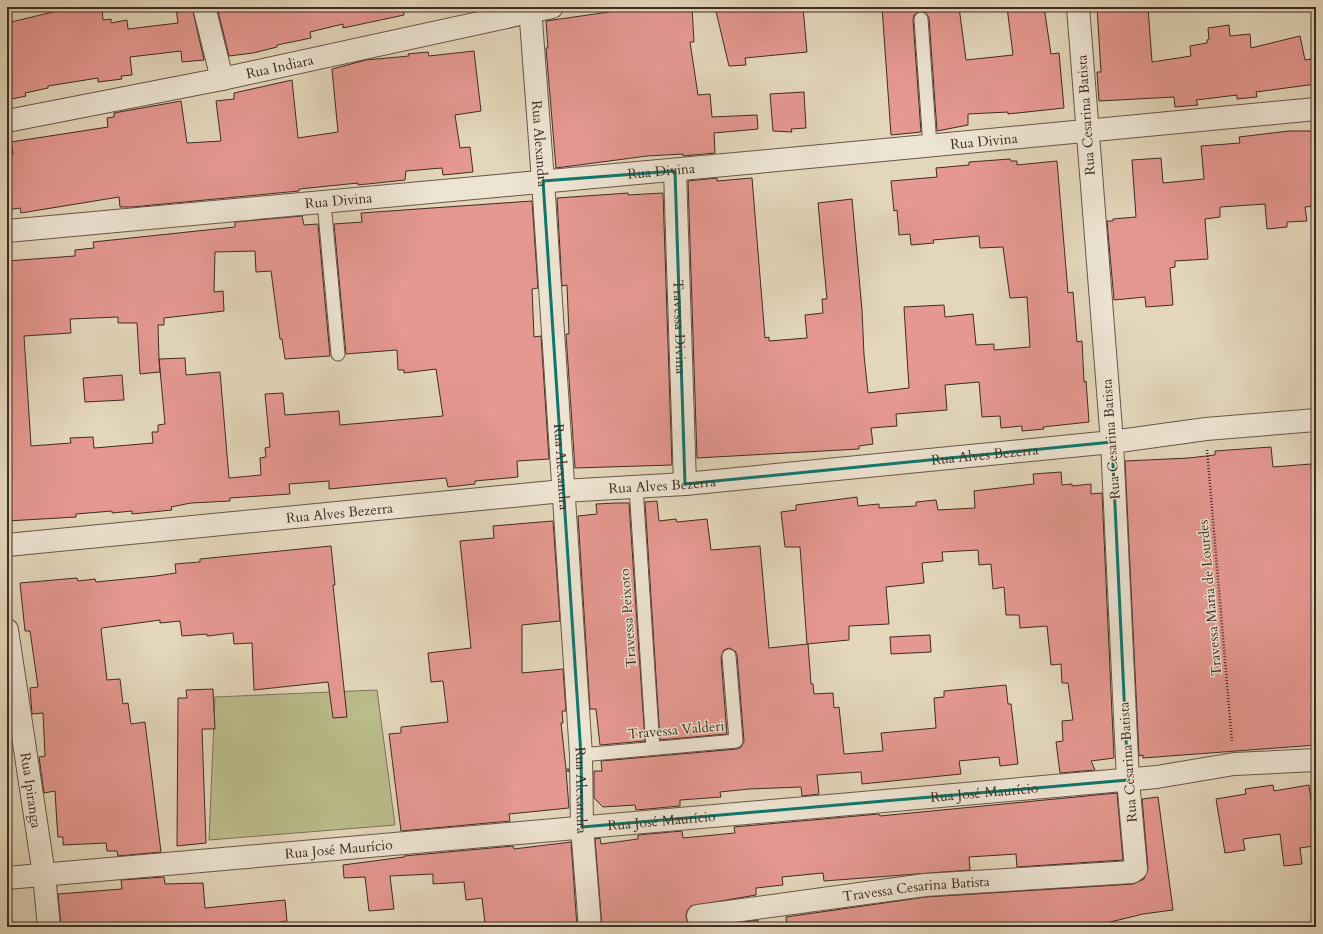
<svg xmlns="http://www.w3.org/2000/svg" width="1323" height="934" font-family="Cardo,serif">
<rect width="100%" height="100%" fill="#e3d6ba"/>
<filter id="stains"><feTurbulence type="fractalNoise" baseFrequency=".005" numOctaves="4"/><feColorMatrix values="0 0 0 0 .2 0 0 0 0 .09 0 0 0 0 .02 0 0 0 .5 -.17"/></filter>
<radialGradient id="worn" r=".72"><stop offset=".6" stop-color="#630" stop-opacity="0"/><stop offset="1" stop-color="#630" stop-opacity=".3"/></radialGradient>
<path fill="#bbbc8b" stroke="#7e7456" d="M 377,690 L 395,825 L 209,840 L 215,697 Z"/>
<path fill="#e59891" stroke="#402b22" fill-rule="evenodd" d="M 74,7 L 79,7 L 79,11 L 102,9 L 103,20 L 111,19 L 111,23 L 127,20 L 128,29 L 178,23 L 176,7 L 192,7 L 204,60 L 182,62 L 181,51 L 130,57 L 132,75 L 121,76 L 122,79 L 98,82 L 98,78 L 48,86 L 48,88 L 25,93 L 26,96 L 7,100 L 7,23 Z
M 217,7 L 403,7 L 404,15 L 343,28 L 343,24 L 310,32 L 311,38 L 277,45 L 277,47 L 253,53 L 229,56 Z
M 609,7 L 692,7 L 694,42 L 690,42 L 698,95 L 710,94 L 712,117 L 757,115 L 758,129 L 714,133 L 715,153 L 683,156 L 683,154 L 647,156 L 556,168 L 546,48 L 548,48 L 546,21 L 609,12 Z
M 715,7 L 803,7 L 807,52 L 745,58 L 746,65 L 729,66 Z
M 882,7 L 959,7 L 966,60 L 1013,55 L 1007,7 L 1044,7 L 1051,54 L 1059,53 L 1064,108 L 1008,114 L 1008,112 L 968,114 L 968,125 L 937,131 L 929,18 L 925,12 L 920,11 L 914,15 L 913,20 L 921,132 L 891,135 Z
M 1097,7 L 1148,7 L 1152,62 L 1191,56 L 1190,46 L 1207,43 L 1207,40 L 1209,39 L 1208,28 L 1229,25 L 1230,36 L 1250,34 L 1251,48 L 1300,36 L 1305,60 L 1316,58 L 1316,84 L 1256,92 L 1257,97 L 1237,99 L 1237,95 L 1196,100 L 1198,105 L 1175,107 L 1174,97 L 1099,101 L 1097,72 L 1101,72 Z
M 474,51 L 481,111 L 455,115 L 460,148 L 470,147 L 473,172 L 443,175 L 442,168 L 406,171 L 405,180 L 358,185 L 358,183 L 299,189 L 299,191 L 132,207 L 120,207 L 119,197 L 21,213 L 20,208 L 7,210 L 7,155 L 13,154 L 11,142 L 108,127 L 107,118 L 114,117 L 114,113 L 181,101 L 187,143 L 221,141 L 216,101 L 234,99 L 234,93 L 292,80 L 298,138 L 338,132 L 332,69 L 366,60 L 409,56 L 408,54 L 428,52 L 429,56 Z
M 804,92 L 806,128 L 791,129 L 792,132 L 773,131 L 770,94 Z
M 1289,131 L 1316,131 L 1316,206 L 1305,207 L 1307,221 L 1287,222 L 1287,227 L 1267,229 L 1265,204 L 1220,207 L 1220,217 L 1205,219 L 1208,259 L 1175,261 L 1175,267 L 1170,268 L 1173,305 L 1146,307 L 1145,297 L 1114,300 L 1107,221 L 1113,221 L 1113,219 L 1136,217 L 1132,160 L 1161,158 L 1163,183 L 1204,179 L 1201,146 L 1240,143 L 1239,137 Z
M 1010,159 L 1011,161 L 1017,161 L 1017,165 L 1057,161 L 1068,293 L 1073,292 L 1077,342 L 1082,341 L 1084,382 L 1086,381 L 1089,422 L 1043,427 L 1044,429 L 1022,431 L 1022,426 L 1001,428 L 1000,416 L 982,417 L 979,382 L 945,385 L 947,410 L 896,414 L 897,426 L 871,428 L 873,444 L 859,446 L 859,449 L 697,458 L 688,181 L 717,178 L 717,181 L 752,178 L 765,338 L 769,337 L 769,341 L 807,338 L 805,315 L 823,313 L 822,299 L 827,299 L 818,203 L 852,199 L 862,310 L 864,355 L 868,393 L 909,388 L 904,307 L 944,305 L 945,317 L 973,314 L 976,345 L 994,344 L 994,350 L 1030,347 L 1027,297 L 1010,298 L 1003,247 L 980,248 L 979,236 L 933,240 L 934,243 L 911,245 L 910,234 L 899,235 L 897,210 L 894,211 L 891,181 L 937,177 L 936,168 L 969,165 L 969,162 Z
M 628,193 L 628,195 L 663,193 L 672,465 L 575,468 L 566,334 L 569,334 L 567,285 L 562,286 L 557,198 Z
M 532,201 L 538,288 L 532,289 L 534,337 L 541,336 L 549,459 L 517,461 L 518,477 L 475,481 L 475,484 L 448,487 L 446,478 L 329,489 L 329,481 L 289,484 L 290,494 L 230,498 L 230,501 L 191,503 L 171,507 L 172,510 L 132,514 L 132,511 L 112,513 L 112,511 L 76,514 L 76,517 L 7,521 L 7,261 L 75,256 L 75,250 L 94,248 L 93,242 L 235,227 L 235,222 L 302,216 L 304,225 L 318,224 L 330,356 L 285,359 L 282,339 L 280,339 L 271,271 L 256,272 L 255,251 L 215,252 L 214,292 L 223,291 L 224,311 L 164,318 L 164,325 L 158,325 L 159,359 L 185,358 L 186,375 L 220,372 L 229,478 L 261,475 L 260,458 L 266,457 L 265,448 L 270,447 L 265,394 L 283,393 L 285,415 L 339,411 L 340,425 L 443,416 L 436,369 L 404,373 L 404,370 L 398,370 L 397,350 L 346,354 L 334,224 L 362,222 L 361,213 ZM 118,317 L 118,323 L 137,323 L 140,374 L 160,372 L 159,359 L 165,424 L 158,425 L 158,432 L 152,432 L 153,443 L 94,448 L 93,437 L 70,438 L 71,443 L 31,446 L 24,336 L 71,333 L 70,319 Z
M 122,375 L 124,400 L 85,402 L 83,378 Z
M 1271,447 L 1273,467 L 1311,464 L 1312,479 L 1316,479 L 1316,745 L 1143,758 L 1143,755 L 1139,756 L 1125,461 L 1189,458 L 1215,455 L 1215,451 Z
M 1061,472 L 1062,485 L 1072,484 L 1072,486 L 1091,484 L 1091,494 L 1102,493 L 1114,758 L 1091,761 L 1095,770 L 1060,773 L 1056,742 L 1063,741 L 1062,721 L 1073,720 L 1068,683 L 1062,683 L 1061,664 L 1051,665 L 1047,626 L 1020,628 L 1019,615 L 1006,615 L 1004,587 L 993,589 L 991,564 L 979,565 L 978,550 L 942,552 L 943,561 L 922,563 L 924,583 L 886,587 L 889,624 L 849,626 L 849,640 L 807,644 L 800,547 L 785,547 L 781,512 L 796,510 L 796,505 L 857,497 L 858,506 L 879,504 L 879,508 L 916,506 L 916,502 L 936,500 L 938,510 L 975,508 L 974,491 L 1034,484 L 1033,474 Z
M 657,501 L 659,521 L 676,519 L 677,522 L 707,519 L 711,550 L 760,546 L 769,648 L 808,644 L 811,684 L 813,684 L 814,694 L 833,693 L 834,708 L 839,707 L 844,754 L 883,751 L 881,733 L 936,728 L 934,698 L 944,697 L 944,691 L 1006,685 L 1008,704 L 1011,704 L 1018,764 L 1000,766 L 999,757 L 959,761 L 961,774 L 862,784 L 861,772 L 817,775 L 819,794 L 802,796 L 801,787 L 749,789 L 720,792 L 721,797 L 680,800 L 680,806 L 636,810 L 635,805 L 603,807 L 594,798 L 594,771 L 602,771 L 601,761 L 737,749 L 741,747 L 744,741 L 737,655 L 735,651 L 729,648 L 724,650 L 721,657 L 727,734 L 660,740 L 645,502 Z
M 616,503 L 629,503 L 645,741 L 600,745 L 596,709 L 590,709 L 578,516 L 597,514 L 596,504 Z
M 553,521 L 560,621 L 522,625 L 522,673 L 563,669 L 566,711 L 562,711 L 563,723 L 561,723 L 566,769 L 569,769 L 569,772 L 566,770 L 569,808 L 509,814 L 510,821 L 401,831 L 389,734 L 401,733 L 401,727 L 448,722 L 443,681 L 431,682 L 428,653 L 471,648 L 460,541 L 494,538 L 493,526 Z
M 331,546 L 335,585 L 333,585 L 347,717 L 333,718 L 328,682 L 254,690 L 252,643 L 234,644 L 233,633 L 207,636 L 207,634 L 182,636 L 180,621 L 160,623 L 160,620 L 102,628 L 101,629 L 107,680 L 120,679 L 123,704 L 128,703 L 131,724 L 145,722 L 161,852 L 118,856 L 117,851 L 107,851 L 106,843 L 63,845 L 63,837 L 58,837 L 57,825 L 55,791 L 44,793 L 39,757 L 45,756 L 43,713 L 32,714 L 30,688 L 38,687 L 30,631 L 25,631 L 20,583 L 77,578 L 78,581 L 95,579 L 96,582 L 156,576 L 176,573 L 175,564 L 200,562 L 200,559 Z
M 930,635 L 931,652 L 891,654 L 890,637 Z
M 213,689 L 215,729 L 202,729 L 206,843 L 177,846 L 178,698 L 187,698 L 186,690 Z
M 1273,785 L 1274,791 L 1309,785 L 1316,838 L 1313,839 L 1314,846 L 1300,848 L 1302,864 L 1284,866 L 1280,834 L 1243,839 L 1245,850 L 1225,853 L 1216,799 L 1246,794 L 1245,789 Z
M 1117,793 L 1123,860 L 1017,867 L 1016,854 L 969,857 L 970,870 L 824,881 L 823,873 L 782,877 L 783,885 L 756,888 L 756,895 L 691,906 L 687,911 L 686,917 L 688,923 L 692,927 L 602,927 L 595,839 L 600,838 L 601,844 L 638,839 L 638,835 L 682,831 L 683,838 L 735,833 L 734,827 L 879,814 L 880,816 Z
M 1158,797 L 1173,910 L 1143,914 L 1090,927 L 787,927 L 786,917 L 926,897 L 1133,884 L 1144,879 L 1148,868 L 1142,799 Z
M 571,842 L 577,927 L 501,927 L 500,922 L 485,924 L 482,898 L 466,900 L 464,882 L 433,884 L 433,874 L 390,876 L 394,909 L 369,911 L 365,877 L 344,878 L 343,865 L 404,857 L 404,856 L 513,846 L 514,849 Z
M 164,877 L 165,884 L 203,883 L 205,908 L 285,900 L 287,921 L 251,927 L 61,927 L 58,894 L 122,889 L 121,880 Z
M 758,920 L 758,927 L 710,927 Z"/>
<g fill="none" stroke-linecap="round" stroke-linejoin="round">
<defs>
<path id="service" d="M 921,19 L 930,146
M 324,202 L 338,354
M 636,487 L 653,748
M 581,755 L 736,741 L 729,656"/>
<g id="minor">
<path d="M 204,7 L 222,79"/>
<path id="s1" d="M 530,7 L 543,181 L 581,755 L 582,827 L 590,927"/>
<path id="s2" d="M 7,121 L 222,79 L 552,7"/>
<path id="s3" d="M 675,171 L 685,484"/>
<path id="s4" d="M 7,231 C 443,190 880,152 1316,109"/>
<path id="s5" d="M 7,545 L 563,491 L 685,484 L 1112,442 L 1206,429 L 1316,420"/>
<path id="s6" d="M 7,630 L 44,875 L 49,927"/>
<path id="s7" d="M 7,878 L 1157,777 L 1234,764 L 1316,760"/>
<path id="s8" d="M 698,916 L 925,885 L 1132,872 L 1136,869 L 1128,780 L 1112,442 L 1078,7"/>
</g>
</defs>
<use href="#service" stroke="#695648" stroke-width="15"/>
<use href="#minor" stroke="#695648" stroke-width="24"/>
<path stroke="#402b22" stroke-width="2.5" stroke-dasharray="1 2" stroke-linecap="butt" d="M 1207,450 L 1232,742"/>
<use href="#service" stroke="#ede4d2" stroke-width="13"/>
<use href="#minor" stroke="#ede4d2" stroke-width="22"/>
</g>
<path fill="none" stroke="#0f766e" stroke-width="3" stroke-linejoin="round" d="M 675,171 L 685,484 L 1112,442 L 1128,780 L 582,827 L 581,755 L 543,181 Z"/>
<g text-anchor="middle" dominant-baseline="central" stroke-width="3" stroke-linejoin="round" paint-order="stroke">
<g font-size="14" fill="#402b22" stroke="#ede4d2">
<text stroke="none"><textPath href="#s2" startOffset="278">Rua Indiara</textPath></text>
<text transform="translate(1086 115) rotate(-94)">Rua Cesarina Batista</text>
<text stroke="none"><textPath href="#s4" startOffset="981">Rua Divina</textPath></text>
<text stroke="none"><textPath href="#s1" startOffset="137">Rua Alexandra</textPath></text>
<text stroke="none"><textPath href="#s4" startOffset="657">Rua Divina</textPath></text>
<text stroke="none"><textPath href="#s4" startOffset="333">Rua Divina</textPath></text>
<text stroke="none"><textPath href="#s3" startOffset="156">Travessa Divina</textPath></text>
<text transform="translate(1111 439) rotate(-94)">Rua Cesarina Batista</text>
<text stroke="none"><textPath href="#s5" startOffset="982">Rua Alves Bezerra</textPath></text>
<text stroke="none"><textPath href="#s1" startOffset="461">Rua Alexandra</textPath></text>
<text stroke="none"><textPath href="#s5" startOffset="658">Rua Alves Bezerra</textPath></text>
<text stroke="none"><textPath href="#s5" startOffset="334">Rua Alves Bezerra</textPath></text>
<text transform="translate(1210 598) rotate(-95)">Travessa Maria de Lourdes</text>
<text transform="translate(628 618) rotate(-94)">Travessa Peixoto</text>
<text transform="translate(676 730) rotate(-5)">Travessa Valderi</text>
<text transform="translate(1128 762) rotate(-94)">Rua Cesarina Batista</text>
<text stroke="none"><textPath href="#s6" startOffset="162">Rua Ipiranga</textPath></text>
<text stroke="none"><textPath href="#s1" startOffset="785">Rua Alexandra</textPath></text>
<text stroke="none"><textPath href="#s7" startOffset="981">Rua José Maurício</textPath></text>
<text stroke="none"><textPath href="#s7" startOffset="657">Rua José Maurício</textPath></text>
<text stroke="none"><textPath href="#s7" startOffset="333">Rua José Maurício</textPath></text>
<text stroke="none"><textPath href="#s8" startOffset="220">Travessa Cesarina Batista</textPath></text>
</g>
</g>
<rect width="1323" height="934" fill="none" stroke="#e3d6ba" stroke-width="24"/>
<rect x="8" y="8" width="1307" height="918" fill="none" stroke="#402b22" stroke-width="2"/>
<rect x="12" y="12" width="1299" height="910" fill="none" stroke="#402b22"/>
<rect width="100%" height="100%" filter="url(#stains)"/>
<rect width="100%" height="100%" fill="url(#worn)"/>
</svg>
